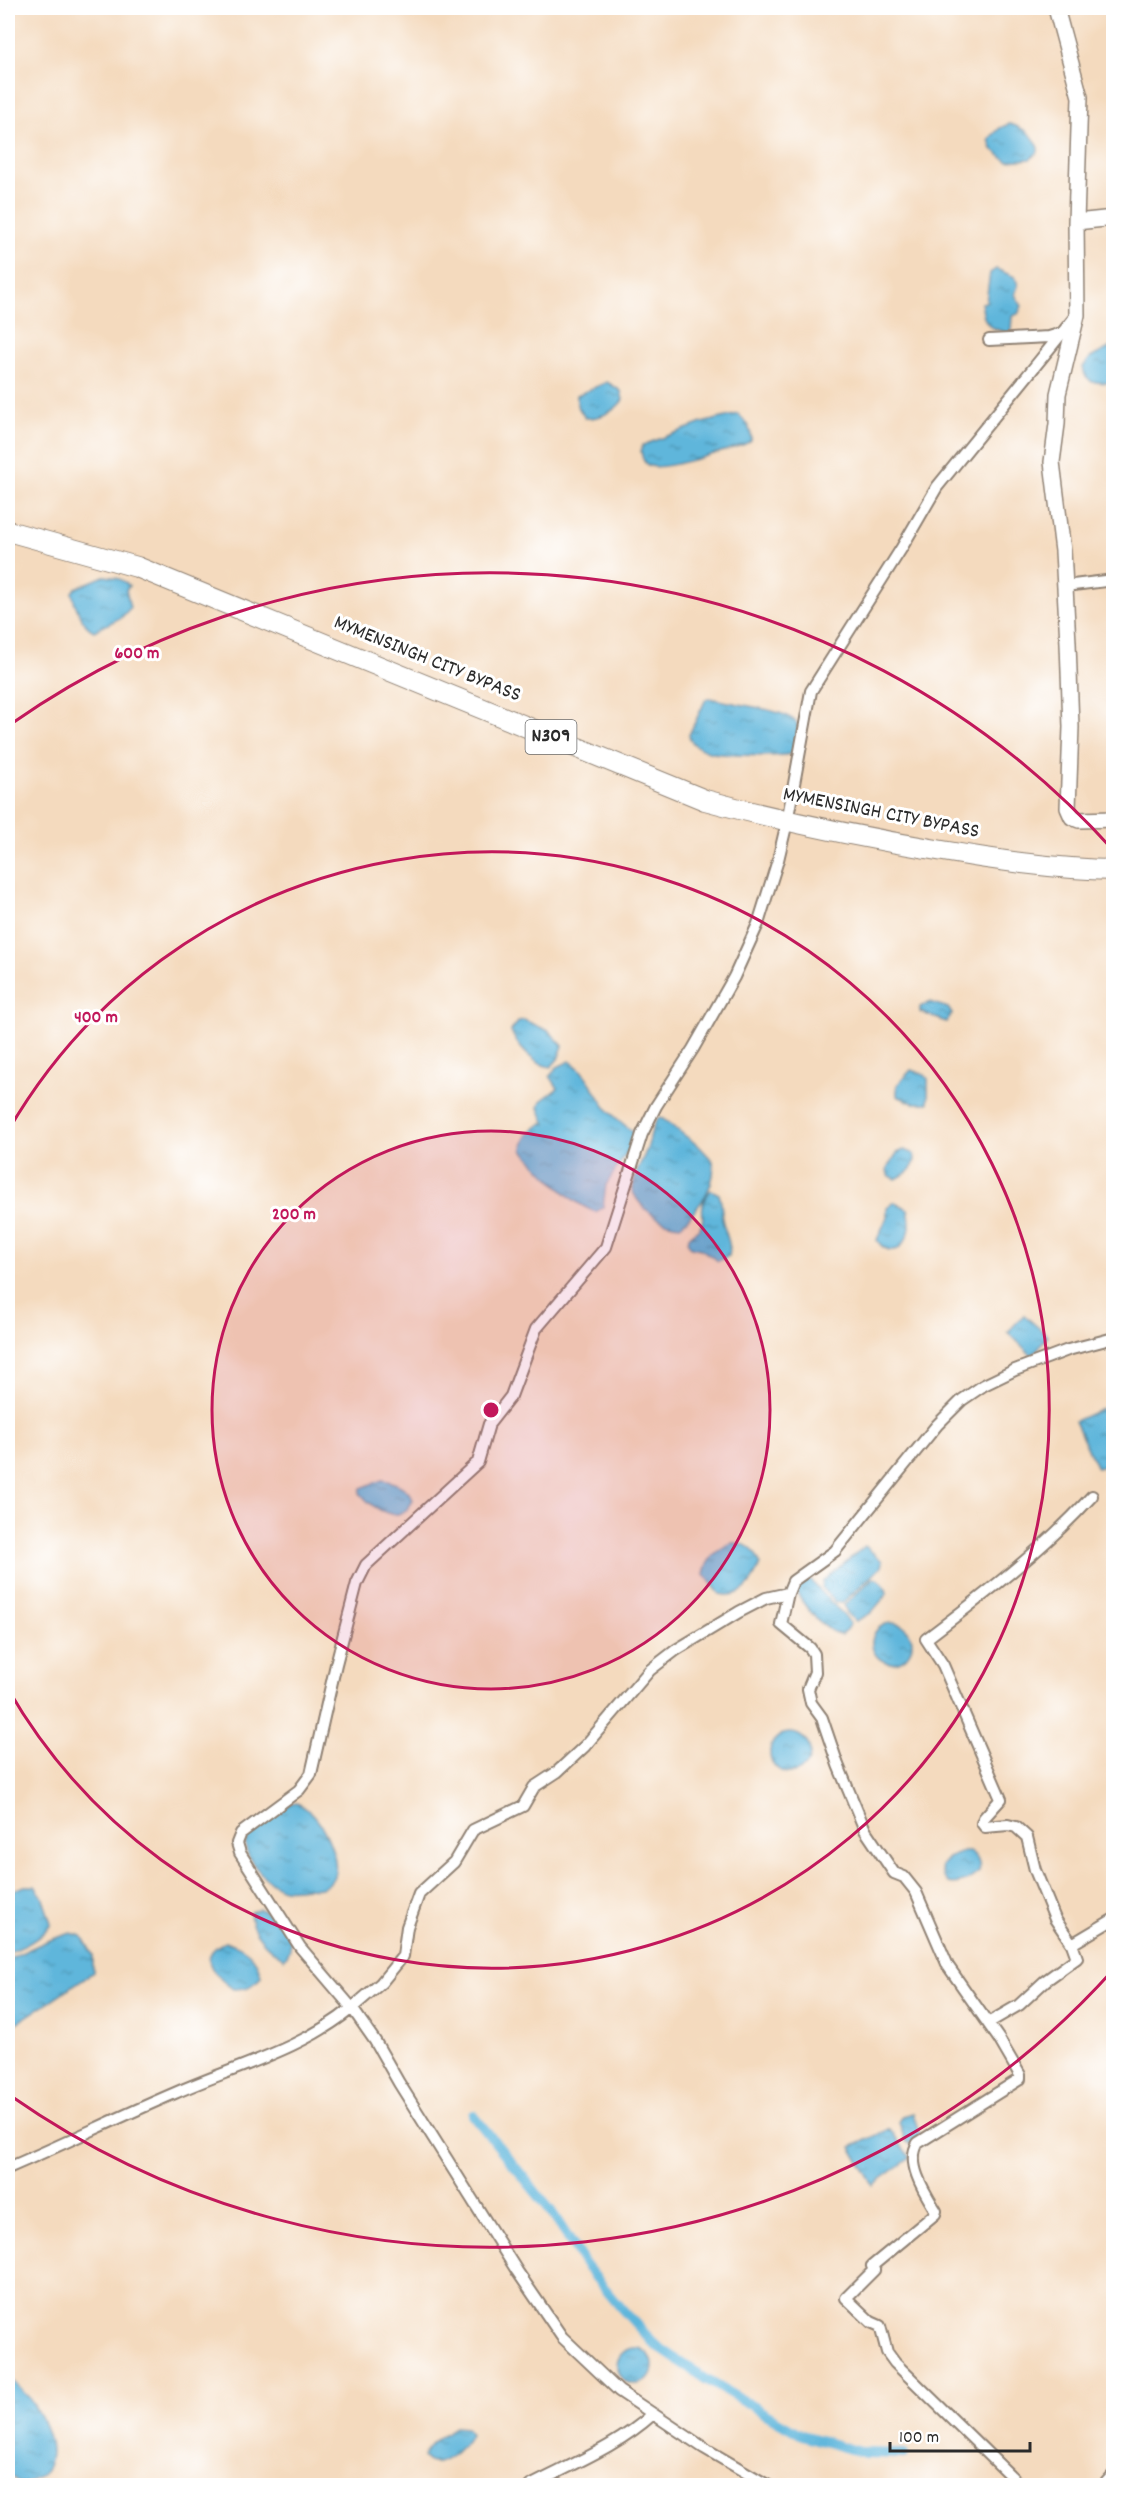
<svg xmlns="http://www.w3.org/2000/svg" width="1121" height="2493" font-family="Dekko,sans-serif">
<defs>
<pattern id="water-ripples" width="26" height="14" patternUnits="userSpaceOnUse" patternTransform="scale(1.5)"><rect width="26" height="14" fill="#5eb6db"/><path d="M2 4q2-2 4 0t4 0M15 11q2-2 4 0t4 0" fill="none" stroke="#4e94b2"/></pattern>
</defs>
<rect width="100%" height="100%" fill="#fff"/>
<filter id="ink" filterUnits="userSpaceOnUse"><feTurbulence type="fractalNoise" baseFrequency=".0167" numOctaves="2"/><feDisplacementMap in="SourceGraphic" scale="12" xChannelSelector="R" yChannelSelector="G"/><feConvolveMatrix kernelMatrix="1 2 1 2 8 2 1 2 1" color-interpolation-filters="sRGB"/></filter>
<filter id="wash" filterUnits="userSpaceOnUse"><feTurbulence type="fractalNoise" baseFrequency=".008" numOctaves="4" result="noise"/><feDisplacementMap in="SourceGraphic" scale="24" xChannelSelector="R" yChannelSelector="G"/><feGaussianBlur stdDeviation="1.35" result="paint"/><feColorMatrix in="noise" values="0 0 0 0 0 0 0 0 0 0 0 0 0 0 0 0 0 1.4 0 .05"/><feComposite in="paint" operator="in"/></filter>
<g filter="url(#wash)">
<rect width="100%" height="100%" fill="#f4dabe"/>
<path fill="url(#water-ripples)" stroke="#447083" stroke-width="1.5" d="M 1009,124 C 1022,127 1039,137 1038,152 L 1030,159 L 1007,161 L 992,149 L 989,139 L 1000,128 Z
M 996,269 L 1015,277 L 1018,285 L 1015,295 L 1022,306 L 1018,314 L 1012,316 L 1011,330 L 1007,333 C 989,328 982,323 982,303 L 986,302 L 990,273 Z
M 1113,346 L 1113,383 L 1092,382 L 1085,375 L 1083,367 L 1090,358 Z
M 607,382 L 621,391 L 623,400 C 614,412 599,419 585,418 L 577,405 L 577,395 Z
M 738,414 C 746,421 752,429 751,440 L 745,444 C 728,450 664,471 650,466 C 643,464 642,456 641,451 L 643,445 L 702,423 Z
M 104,576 C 114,577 122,578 129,586 L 126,590 L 130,608 L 122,617 L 94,631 C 82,626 74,604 72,592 L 76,588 Z
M 711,698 C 728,704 794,709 798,726 L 793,753 C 784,758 720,755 709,752 C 700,749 690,744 689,735 L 706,699 Z
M 930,1002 L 948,1008 L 952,1014 L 946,1022 L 920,1012 L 920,1007 Z
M 524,1020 L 549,1031 L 563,1046 L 558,1059 L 551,1067 C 534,1065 517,1046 511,1031 L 519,1021 Z
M 570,1061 C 588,1073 595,1093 608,1110 C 615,1118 625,1125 633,1132 L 632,1144 L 606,1185 L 603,1207 L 596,1212 C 572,1205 540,1169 523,1150 C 523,1137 531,1131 541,1124 L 546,1124 L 539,1108 L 541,1101 L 558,1088 L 550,1076 L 557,1067 Z
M 911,1070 L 924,1074 L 928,1079 L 928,1103 L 913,1103 L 897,1096 L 897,1085 Z
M 658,1118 L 663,1119 L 700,1147 L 713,1161 C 717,1185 698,1209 681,1225 C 662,1225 641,1209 633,1192 C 632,1174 643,1162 648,1146 C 651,1135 651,1127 658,1118 Z
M 904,1150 L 914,1154 C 918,1167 906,1174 896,1179 L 888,1175 L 887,1169 L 897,1153 Z
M 711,1190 L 719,1194 C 722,1203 722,1209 722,1218 C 724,1232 732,1242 729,1256 L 718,1261 L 701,1249 L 691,1247 L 688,1243 L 689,1237 C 692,1233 697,1231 700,1227 C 708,1217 695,1207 711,1190 Z
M 895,1202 L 908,1209 C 912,1227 911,1236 898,1249 C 889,1252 882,1248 877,1240 L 887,1217 L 887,1208 Z
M 1024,1315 L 1048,1336 L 1032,1356 L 1008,1332 Z
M 1110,1405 L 1113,1410 L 1113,1464 L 1097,1468 L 1075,1421 Z
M 382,1480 C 395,1482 408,1487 413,1500 C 401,1527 374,1510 360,1493 L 361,1488 Z
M 732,1543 C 748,1543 755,1550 760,1564 C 753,1584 741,1599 720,1594 L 704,1574 C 707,1558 718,1549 732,1543 Z
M 865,1546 L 882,1561 L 881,1567 L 842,1603 L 835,1602 L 822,1587 L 823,1581 Z
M 873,1578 C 880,1579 887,1587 887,1594 L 871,1613 L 856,1621 L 848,1615 L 844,1605 Z
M 806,1580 L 811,1581 L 846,1618 L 850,1624 L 842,1635 C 825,1632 807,1609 798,1595 L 798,1586 Z
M872 1643a20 20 0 1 1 40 0a20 20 0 1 1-40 0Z
M770 1753a20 20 0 1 1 40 0a20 20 0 1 1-40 0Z
M 297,1803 C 315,1812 326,1831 332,1849 C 337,1863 339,1882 321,1888 C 317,1889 311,1888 307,1888 C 300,1889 291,1890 284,1889 C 269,1886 238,1854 247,1838 C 256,1823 277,1813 291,1804 Z
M 963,1852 L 969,1852 C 977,1855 981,1864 979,1872 C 971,1879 960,1886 948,1883 L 943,1877 L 941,1866 L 948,1858 Z
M 25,1886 L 35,1886 L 42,1896 L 51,1923 C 41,1939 25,1946 8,1953 L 8,1892 Z
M 259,1909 C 277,1914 302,1942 284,1959 C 268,1948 250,1933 250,1912 Z
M 71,1933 L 82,1936 L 93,1955 L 93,1972 L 8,2029 L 8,1959 L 47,1941 Z
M 225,1942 C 243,1945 258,1957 261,1976 C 254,1987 245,1989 233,1989 C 214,1975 195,1956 225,1942 Z
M 913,2113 L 920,2136 L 910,2144 L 905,2140 L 899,2122 L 903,2116 Z
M 890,2129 L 910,2158 L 873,2185 L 851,2147 Z
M617 2366a18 18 0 1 1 36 0a18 18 0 1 1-36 0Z
M 11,2380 C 40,2403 79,2472 21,2484 L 8,2474 L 8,2382 Z
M 455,2427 L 466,2428 L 470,2434 C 464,2448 436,2475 423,2457 C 429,2442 442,2435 455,2427 Z"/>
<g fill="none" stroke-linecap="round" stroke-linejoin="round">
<path stroke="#5eb6db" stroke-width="10" d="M 473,2115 L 551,2211 L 586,2266 L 623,2310 L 654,2344 L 707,2380 L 802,2435 L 864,2453 L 904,2454"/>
</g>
</g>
<g filter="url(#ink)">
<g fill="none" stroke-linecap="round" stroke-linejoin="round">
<defs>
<path id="street" d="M 989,340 L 1049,337 L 1062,333
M 1065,586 L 1114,580
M 1072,1944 L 1055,1919 L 1035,1870 L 1027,1837 L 1016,1827 L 1008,1825 L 985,1827 L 982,1823 L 984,1818 L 1001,1799 L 943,1665 L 926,1639 C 984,1595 1043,1550 1092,1496
M 988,2023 L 1019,2005 L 1045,1981 L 1077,1958 L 1072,1944 L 1114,1919
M 8,2168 C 64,2144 119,2117 175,2093 C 234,2067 301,2050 352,2008 L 300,1947 L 240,1853 L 237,1843 L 241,1833 L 299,1790 L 311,1774 L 336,1664 L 357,1583 L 366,1565 L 478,1462 L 489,1424 L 511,1396 L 536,1329 L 606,1247 L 642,1134 L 656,1106 L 693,1049 L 734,977 L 758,924 L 778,860 L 787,822 L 811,691 L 901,549 L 937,487 L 1075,317
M 530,2486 C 572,2464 618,2446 653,2414
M 769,2486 L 704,2448 L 619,2391 L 562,2337 L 517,2271 L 399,2083 L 375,2041 L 352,2008 L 381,1983 L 403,1956 L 407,1927 L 419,1894 L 454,1862 L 473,1830 L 523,1806 L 534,1787 L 557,1772 L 585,1746 L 650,1670 L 676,1650 L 739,1612 L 766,1598 L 788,1593
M 1021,2486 L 895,2363 L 887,2352 L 880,2326 L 871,2322 L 846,2298 L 874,2270 L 872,2266 L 935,2214 L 936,2211 C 925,2193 905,2163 918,2143 L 1020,2079 L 1020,2075 L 999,2039 L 948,1966 L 916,1892 L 904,1877 L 894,1873 L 865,1830 L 838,1765 L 822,1718 L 811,1703 L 808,1689 L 815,1672 L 814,1654 L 810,1648 L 781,1624 L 788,1593 L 793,1581 L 835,1551 L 937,1425 L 962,1400 L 984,1385 L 1015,1370 L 1068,1350 L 1114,1338
M 1103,2486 L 1114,2474"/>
<path id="secondary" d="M 1056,8 L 1080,97 L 1076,222 L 1077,315 L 1058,394 L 1057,424 L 1052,462 L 1063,551 L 1068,643 L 1071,727 L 1068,808 L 1072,817 L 1079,820 L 1114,819
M 1076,222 L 1114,218"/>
<path id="highway" d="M 8,531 L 137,567 L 705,800 C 782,821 859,837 937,850 C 995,860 1054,869 1114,870"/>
</defs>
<use href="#street" stroke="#908274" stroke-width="14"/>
<use href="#secondary" stroke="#908274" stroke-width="18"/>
<use href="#highway" stroke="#908274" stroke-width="22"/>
<use href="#street" stroke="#fff" stroke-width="10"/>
<use href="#secondary" stroke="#fff" stroke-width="15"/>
<use href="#highway" stroke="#fff" stroke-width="20"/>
</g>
</g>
<circle cx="491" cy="1410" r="279" fill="#c2185b" fill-opacity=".12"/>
<g fill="none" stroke="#c2185b" stroke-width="3">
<circle cx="491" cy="1410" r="279"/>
<path d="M8 1131A558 558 0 1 1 8 1689"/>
<path d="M1113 1970A837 837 0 0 1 11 2096M11 724A837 837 0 0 1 1113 850"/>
</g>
<g text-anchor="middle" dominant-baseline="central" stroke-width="6" stroke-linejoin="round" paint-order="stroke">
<rect fill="#fff" stroke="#6b6b6b" stroke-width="1.5" x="525.5" y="720" width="51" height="34" rx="4.5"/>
<g font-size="20" font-weight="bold" fill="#2b2b2b">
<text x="551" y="737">N309</text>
</g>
<g font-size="21" fill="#2b2b2b" stroke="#fff">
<text transform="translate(427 660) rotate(22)">MYMENSINGH CITY BYPASS</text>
<text transform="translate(881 814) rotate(11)">MYMENSINGH CITY BYPASS</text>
</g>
</g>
<circle cx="491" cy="1410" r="9" fill="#c2185b" stroke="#fff" stroke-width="3"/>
<g font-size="18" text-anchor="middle" font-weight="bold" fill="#c2185b" stroke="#fff" stroke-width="6" stroke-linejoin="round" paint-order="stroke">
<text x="137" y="658">600 m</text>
<text x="96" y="1022">400 m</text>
<text x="294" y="1219">200 m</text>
</g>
<rect width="1121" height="2493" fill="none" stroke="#fff" stroke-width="30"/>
<path d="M890 2442v9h140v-9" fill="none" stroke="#2b2b2b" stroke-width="3"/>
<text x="899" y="2442" font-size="18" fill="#2b2b2b" stroke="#ffffff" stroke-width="4.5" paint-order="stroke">100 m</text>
</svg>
